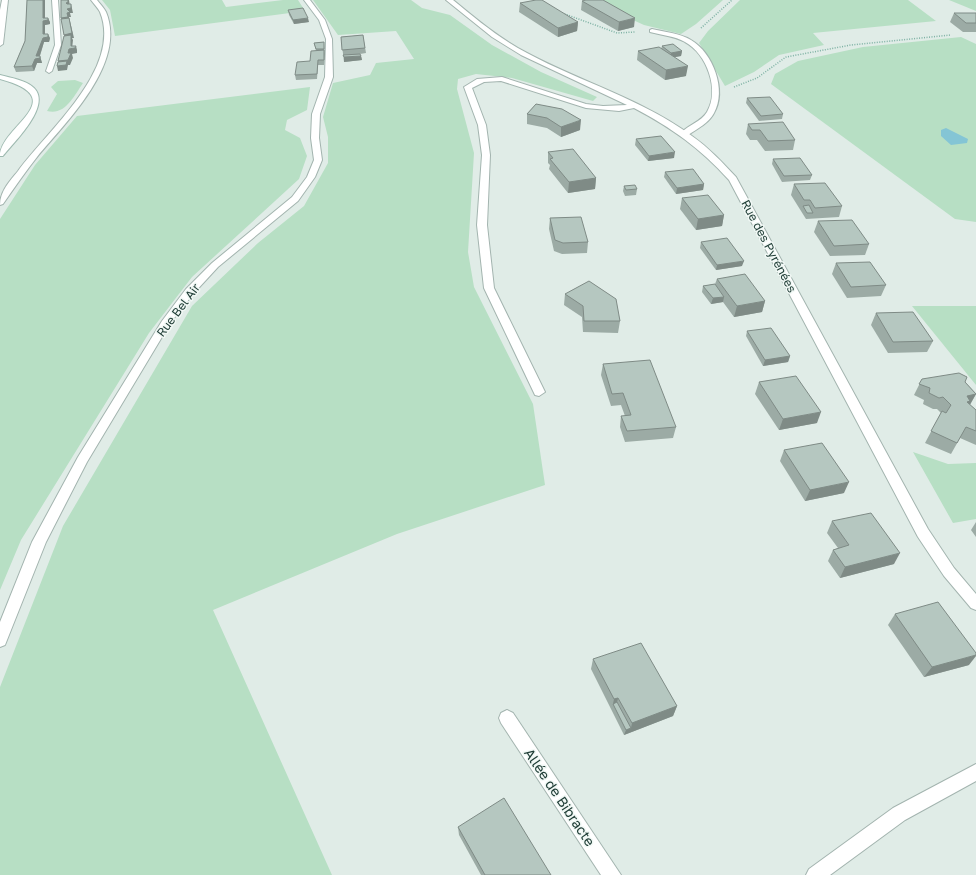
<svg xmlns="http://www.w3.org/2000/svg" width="976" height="875" font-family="'Golos Text',sans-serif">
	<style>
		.green { fill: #b7dfc4 }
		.water { fill: #84c5d5 }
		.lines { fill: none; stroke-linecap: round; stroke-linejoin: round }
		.lane-casing { stroke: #a3b4af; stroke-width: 2 }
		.street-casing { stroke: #a3b4af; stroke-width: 2 }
		.secondary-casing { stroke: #9eb9b0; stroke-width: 2 }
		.path { stroke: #7eb2a4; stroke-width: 1.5; stroke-dasharray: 1 1.5; stroke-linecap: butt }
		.lane { fill: #fff; fill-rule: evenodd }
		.street { fill: #fff; fill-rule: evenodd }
		.secondary { fill: #fff; fill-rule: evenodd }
		.wall { fill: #9caba5 }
		.shaded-wall { fill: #7f8b86 }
		.building { fill: #b5c7c0; stroke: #7f8b86 }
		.labels { text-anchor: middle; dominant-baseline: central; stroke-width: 3; stroke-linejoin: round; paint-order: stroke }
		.street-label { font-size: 12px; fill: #203e37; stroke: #f1f8f5 }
		.near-street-label { font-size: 14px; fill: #203e37; stroke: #f1f8f5 }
	</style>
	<rect width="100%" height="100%" fill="#e0ece7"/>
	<!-- green -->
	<g class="green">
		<polygon points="102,0 222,0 226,7 283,0 298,0 305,11 115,36 110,10"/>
		<polygon points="313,0 411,0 422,8 450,15 492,45 541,72 597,97 593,101 512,78 476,74 458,79 457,89 474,153 468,252 474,287 533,404 545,485 397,534 213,610 332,875 0,875 0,687 63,526 192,306 258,243 304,206 328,163 328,137 323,117 333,83 370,75 376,63 414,59 396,31 338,35"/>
		<polygon points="589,0 723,0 696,24 681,34 644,25"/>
		<polygon points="740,0 908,0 936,21 813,33 824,45 779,55 754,72 725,86 699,43 708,31"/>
		<polygon points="949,0 976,0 976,11"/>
		<polygon points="961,37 976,44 976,222 955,219 771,84 775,74 798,61 863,47"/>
		<path d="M75,80L83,83C74,96 65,116 47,111L57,94L51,87L58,81Z"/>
		<polygon points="310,87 307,110 287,120 285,130 300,138 307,156 299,179 192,277 149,333 21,540 0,590 0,219 35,165 77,116"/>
		<polygon points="912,306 976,306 976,385"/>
		<polygon points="913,452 948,464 976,463 976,519 953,523"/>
	</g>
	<!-- water -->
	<polygon class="water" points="946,128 968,139 967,143 951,145 941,136 941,130"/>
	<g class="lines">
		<!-- lane casing -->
		<g class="lane-casing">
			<path id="lane" d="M652,29C664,32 680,33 691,40C713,53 727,90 714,113C709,123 697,129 688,135L681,133C688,125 701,122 707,112C720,90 707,54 685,42C675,36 661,35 650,32V30Z"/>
		</g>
		<!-- street casing -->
		<g class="street-casing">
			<g id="street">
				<polygon points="2,0 8,0 3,44 0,46 0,10"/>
				<polygon points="52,0 58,0 61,45 52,71 49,73 46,71 55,45"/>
				<path d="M91,0H97C100,4 104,8 106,12C127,63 67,121 37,157C25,172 14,188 3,204L0,205C0,191 10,181 18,171C47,131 123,68 100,12C98,8 94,4 91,0Z"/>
				<polygon points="304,0 310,0 325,20 332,39 333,77 320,114 319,138 322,160 315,177 298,201 218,267 194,293 171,322 87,462 46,542 5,645 0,647 0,622 32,542 78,457 162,321 186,289 212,263 292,197 307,177 314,160 311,138 312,114 325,77 326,39 319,20"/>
				<path d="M446,0H453C476,19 500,39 527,53C581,82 642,99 692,136C709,148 722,162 736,177L928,529L954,568L976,594V610L971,608L944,576L918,537L729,180C700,148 672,128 634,108L619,111L586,108L501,81L484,82L472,88L486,125L490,155L487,225L494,288L545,392L539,396L535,395L484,288L477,225L482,155L478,125L464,87L477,79L502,77L586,104L603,106L627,105L521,55L492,37Z"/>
				<polygon points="507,710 513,713 621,875 601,875 501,723 499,718 501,713"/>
				<polygon points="976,764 976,781 905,820 830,875 806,875 809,869 893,808"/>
			</g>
		</g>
		<!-- secondary casing -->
		<g class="secondary-casing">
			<path id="secondary" d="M0,75C11,78 26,80 34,88C52,106 14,142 3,156H0C0,126 74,99 0,79Z"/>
		</g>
		<!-- path -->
		<g class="path">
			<polyline points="562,13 617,33 635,32"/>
			<polyline points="701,28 732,0"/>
			<polyline points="734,87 757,78 786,57 851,45 951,35"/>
		</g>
		<!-- lane -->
		<use href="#lane" class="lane"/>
		<!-- street -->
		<use href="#street" class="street"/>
		<!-- secondary -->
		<use href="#secondary" class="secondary"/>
	</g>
	<!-- wall -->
	<g class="wall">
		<polygon points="27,0 45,0 45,18 50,22 50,24 45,25 45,34 50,38 49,42 44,42 40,56 42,63 37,63 34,71 16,72 14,67 25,41"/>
		<polygon points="582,1 634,27 618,31 581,10"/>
		<polygon points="520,3 578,22 577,31 558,37 519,12"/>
		<polygon points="288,10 309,22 294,24 289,15"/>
		<polygon points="954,13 976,13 976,32 963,32 950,22"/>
		<polygon points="363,35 366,53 360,54 361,56 362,60 344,62 341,37"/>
		<polygon points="324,42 325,54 324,65 318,65 317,79 296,80 295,75 310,61 316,51 314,43"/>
		<polygon points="662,46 682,51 681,56 674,57 686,76 665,80 637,60 638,51 661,49"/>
		<polygon points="747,98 783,114 782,119 759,121 746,103"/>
		<polygon points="536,104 580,130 561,137 547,128 527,124 527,114"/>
		<polygon points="748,124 795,140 793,150 765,151 757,140 750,140 746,134"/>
		<polygon points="636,139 674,158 648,161 635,145"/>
		<polygon points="548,152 596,178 595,189 568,193 549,169 550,165 548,163"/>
		<polygon points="773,159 812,175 810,180 782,182 772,164"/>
		<polygon points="665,172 704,184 703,190 676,194 664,177"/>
		<polygon points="794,184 842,206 839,217 806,219 791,195"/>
		<polygon points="624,186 637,189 636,195 625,196 623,191"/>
		<polygon points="682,198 724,215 722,226 696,230 680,209"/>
		<polygon points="550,218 588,242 587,253 562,254 554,251 549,229"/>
		<polygon points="818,221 869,244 865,255 830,256 814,232"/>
		<polygon points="701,242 742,266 716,270 700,248"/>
		<polygon points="836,263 886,285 881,296 847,298 832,274"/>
		<polygon points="717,279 765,301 762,312 734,317 723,302 711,304 702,292 703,286 715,284"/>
		<polygon points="565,294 620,321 618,333 583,332 582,317 564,305"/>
		<polygon points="876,313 933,341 927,352 888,353 871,325"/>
		<polygon points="747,331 790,356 788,362 763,366 746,336"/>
		<polygon points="603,364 676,427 673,438 625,442 620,427 621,416 625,416 621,405 611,406 601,375"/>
		<polygon points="922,379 965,382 976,394 970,405 976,410 976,445 960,438 951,454 925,443 941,413 937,409 933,409 923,404 924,400 914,395"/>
		<polygon points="759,382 817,423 779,430 755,394"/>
		<polygon points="784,450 844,493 805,501 780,461"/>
		<polygon points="832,521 894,564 840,578 828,561 833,550 838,548 827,533"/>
		<polygon points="976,522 976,537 971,530"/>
		<polygon points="895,614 969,665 924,677 888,625"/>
		<polygon points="593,659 677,706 673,716 624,735 591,669"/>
		<polygon points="458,827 551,875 481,875 459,835"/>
	</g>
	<!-- shaded-wall -->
	<g class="shaded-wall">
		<polygon points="43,0 45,0 45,20 48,18 50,22 50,24 45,25 45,37 48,34 50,38 49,42 44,42 39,58 40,56 42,63 37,63 34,71 32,66 36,56 43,34"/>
		<polygon points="68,0 69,0 70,7 67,7 66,3"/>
		<polygon points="71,4 73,13 70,13 71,17 69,17 74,38 72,38 73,40 72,49 76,46 77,50 77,53 72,54 73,58 70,65 68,65 67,70 58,71 57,66 60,65 58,61 65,39 64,35 63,23 61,18 67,13 67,9"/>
		<polygon points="308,18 309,22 294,24 293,20"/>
		<polygon points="635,18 634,27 618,31 619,22"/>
		<polygon points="578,22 577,31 558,37 558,28"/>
		<polygon points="682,51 681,56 670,58 671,53"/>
		<polygon points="361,56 362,60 344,62 344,57"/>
		<polygon points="688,66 686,76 665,80 666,70"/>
		<polygon points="581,120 580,130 561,137 561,127"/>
		<polygon points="675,152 674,158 648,161 649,156"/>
		<polygon points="596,178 595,189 568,193 569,182"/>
		<polygon points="704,184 703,190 676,194 677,188"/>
		<polygon points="724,215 722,226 696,230 698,219"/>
		<polygon points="744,261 742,266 716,270 717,265"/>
		<polygon points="724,297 723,302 711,304 713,298"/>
		<polygon points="765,301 762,312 734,317 737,306"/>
		<polygon points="790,356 788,362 763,366 765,360"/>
		<polygon points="976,394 969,406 967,406 967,396"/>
		<polygon points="821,412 817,423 779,430 783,419"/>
		<polygon points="849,482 844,493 805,501 810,490"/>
		<polygon points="900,553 894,564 840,578 845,567"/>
		<polygon points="976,655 976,656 969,665 924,677 932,667"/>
		<polygon points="618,698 616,708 613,704 614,699"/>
		<polygon points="677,706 673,716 624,735 626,730 631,728 632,723"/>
	</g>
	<!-- building -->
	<g class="building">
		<polygon points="27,0 43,0 43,18 48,18 48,20 43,21 43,34 48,34 48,37 43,38 36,56 40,56 40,58 35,59 32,66 14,67 25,41"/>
		<polygon points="61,0 68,0 68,2 66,3 67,4 71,4 71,8 67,9 70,12 67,13 68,17 61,18"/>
		<polygon points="536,0 542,0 578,22 558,28 520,3"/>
		<polygon points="586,0 603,0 635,18 619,22 582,1"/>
		<polygon points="303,8 308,18 293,20 288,10"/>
		<polygon points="954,13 976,13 976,23 966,23"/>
		<polygon points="69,18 72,33 64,35 61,19"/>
		<polygon points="71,35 71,46 76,46 75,48 69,49 68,53 71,53 68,60 58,61 64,36"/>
		<polygon points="363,35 365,48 342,50 341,37"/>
		<polygon points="324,42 324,49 316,49 314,43"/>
		<polygon points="673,44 682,51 671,53 662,46"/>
		<polygon points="659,47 688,66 666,70 638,51"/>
		<polygon points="324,50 324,60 318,60 317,74 295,75 297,62 310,61 311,51"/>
		<polygon points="360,54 361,56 344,57 343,55"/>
		<polygon points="67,61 66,65 57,66 58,62"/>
		<polygon points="770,97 783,114 761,116 747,98"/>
		<polygon points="536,104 562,109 581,120 561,127 547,118 527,114"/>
		<polygon points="783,122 795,140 768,141 760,130 752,130 748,124"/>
		<polygon points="661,136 675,152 649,156 636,139"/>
		<polygon points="573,149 596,178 569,182 550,159 553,158 548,152"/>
		<polygon points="800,158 812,175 784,176 773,159"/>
		<polygon points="693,169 704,184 677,188 665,172"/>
		<polygon points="825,183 842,206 815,208 810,200 804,200 794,184"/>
		<polygon points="635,185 637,189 626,190 624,186"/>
		<polygon points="708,195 724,215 698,219 682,198"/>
		<polygon points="809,205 813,213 807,213 803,206"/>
		<polygon points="581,217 588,242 563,243 555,240 550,218"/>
		<polygon points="852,220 869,244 834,246 818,221"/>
		<polygon points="727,238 744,261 717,265 701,242"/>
		<polygon points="870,262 886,285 851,287 836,263"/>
		<polygon points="745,274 765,301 737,306 717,279"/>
		<polygon points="589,281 616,299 620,321 584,321 583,306 565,294"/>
		<polygon points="715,284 724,297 713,298 703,286"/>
		<polygon points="913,312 933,341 893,342 876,313"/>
		<polygon points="771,328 790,356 765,360 747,331"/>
		<polygon points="650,360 676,427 627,431 621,416 631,415 623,393 612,394 603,364"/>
		<polygon points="959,373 967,377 965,382 976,394 967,396 970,401 967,402 976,410 976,431 966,427 957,443 931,431 942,411 946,413 951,405 943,397 939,398 929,393 930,388 919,384 922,379"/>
		<polygon points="796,376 821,412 783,419 759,382"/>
		<polygon points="822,443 849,482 810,490 784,450"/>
		<polygon points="871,513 900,553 845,567 833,550 849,545 832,521"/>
		<polygon points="938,602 976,653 976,655 932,667 895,614"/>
		<polygon points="641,643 677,706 632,723 618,698 614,699 593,659"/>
		<polygon points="617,702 631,728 626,730 613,704"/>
		<polygon points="504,798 551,875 485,875 458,827"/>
	</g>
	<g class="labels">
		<!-- street labels -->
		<g class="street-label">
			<text transform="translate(769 246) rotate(62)">Rue des Pyrénées</text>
			<text transform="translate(178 310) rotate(-53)">Rue Bel Air</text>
		</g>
		<!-- near-street labels -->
		<g class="near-street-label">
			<text transform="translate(560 797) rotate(56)">Allée de Bibracte</text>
		</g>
	</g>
</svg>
